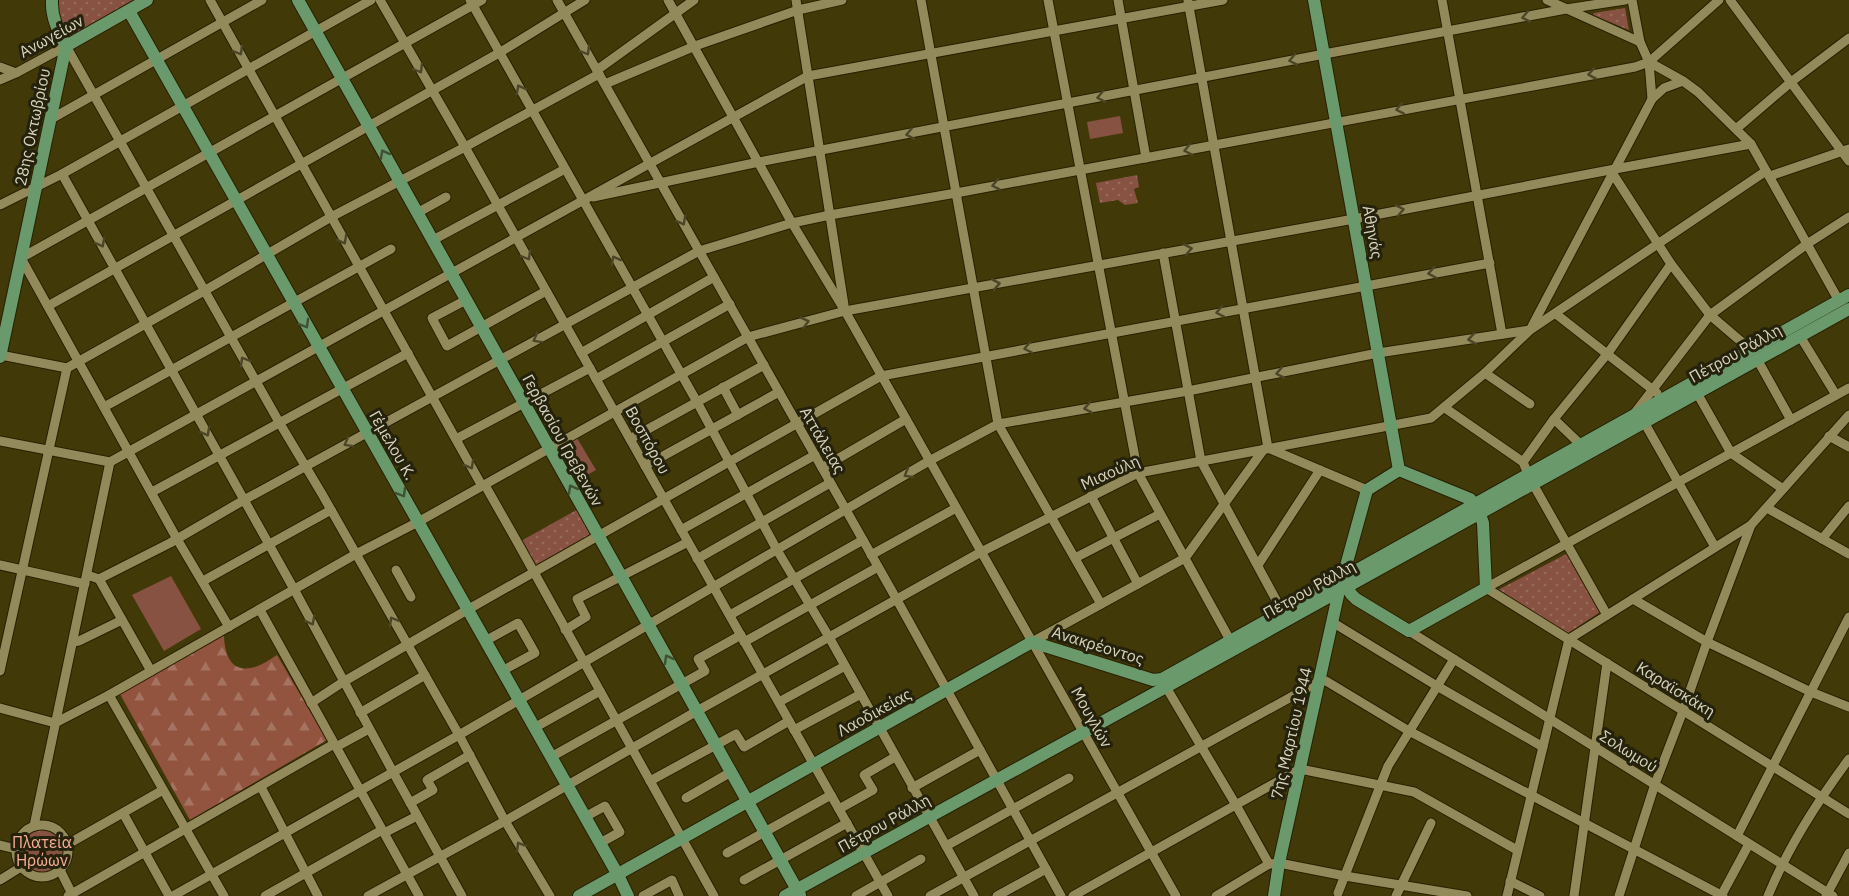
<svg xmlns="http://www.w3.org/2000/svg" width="1849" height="896" font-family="'IBM Plex Sans',sans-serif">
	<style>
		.forest { fill: url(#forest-firs) }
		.park { fill: url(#park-dots) }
		.pitch { fill: #875241 }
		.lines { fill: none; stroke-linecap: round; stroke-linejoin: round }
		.minor-casing { stroke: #272000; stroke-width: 11 }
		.major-casing { stroke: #272000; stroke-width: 14 }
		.minor { stroke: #938a5b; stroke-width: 9 }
		.major { stroke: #6a996c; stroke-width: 12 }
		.oneway { stroke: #4b4628 }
		.oneway2 { stroke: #405133 }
		.labels { text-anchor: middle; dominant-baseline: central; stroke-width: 6; stroke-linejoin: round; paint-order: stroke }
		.street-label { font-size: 16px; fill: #d8d4bc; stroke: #24210d }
		.park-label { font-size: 16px; fill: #f9ad94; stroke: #24210d }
	</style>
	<defs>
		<pattern id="forest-firs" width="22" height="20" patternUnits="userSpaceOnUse" patternTransform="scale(1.5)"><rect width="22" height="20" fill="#92533f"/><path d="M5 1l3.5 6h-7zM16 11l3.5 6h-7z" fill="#a57361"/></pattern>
		<pattern id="park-dots" width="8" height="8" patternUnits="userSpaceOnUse" patternTransform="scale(1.5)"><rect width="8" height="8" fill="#875241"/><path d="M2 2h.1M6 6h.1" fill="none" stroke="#976a5a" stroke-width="1.8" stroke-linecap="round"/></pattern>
	</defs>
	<rect width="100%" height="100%" fill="#423908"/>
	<!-- forest -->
	<path class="forest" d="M224,634C224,650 229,672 250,668C260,667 269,660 277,655L327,740L190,820L120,694Z"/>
	<!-- park -->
	<g class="park">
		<polygon points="58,0 133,0 68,37 58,17"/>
		<polygon points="1625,8 1629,30 1593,15 1594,13"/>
		<polygon points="1137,175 1139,187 1134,189 1138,203 1125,205 1118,200 1100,203 1096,183"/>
		<polygon points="580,508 595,536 536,568 521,541"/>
		<polygon points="1568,553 1600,612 1567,634 1498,590"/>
		<circle cx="42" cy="851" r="23"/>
	</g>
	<!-- pitch -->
	<g class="pitch">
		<polygon points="1120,116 1123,133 1090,139 1087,122"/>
		<polygon points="577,438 596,470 578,480 559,448"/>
		<polygon points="171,576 201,629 164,651 132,595"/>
	</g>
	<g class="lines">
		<!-- minor casing -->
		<g class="minor-casing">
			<g id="minor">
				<polyline points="210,0 482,486 486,487 515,538 714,896"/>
				<polyline points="380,0 465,147 888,896"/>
				<polyline points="470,0 697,402 777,550 829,637 974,896"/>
				<polyline points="557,0 897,600 1061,896"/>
				<polyline points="668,0 792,223 845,311 1176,896"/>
				<polyline points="796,0 844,305"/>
				<polyline points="921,0 998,424 1101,604"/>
				<polyline points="1048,0 1138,473 1230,640"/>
				<polyline points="1118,0 1146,158"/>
				<polyline points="1442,0 1502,334"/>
				<polyline points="1547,0 1640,42"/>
				<polyline points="1632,0 1640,42 1649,62 1652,99"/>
				<polyline points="1730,0 1849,161"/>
				<polyline points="1188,1 1268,448 1367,490"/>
				<polyline points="1649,62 1683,81 1698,92 1751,144 1839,301"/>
				<polyline points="0,67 16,73"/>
				<polyline points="597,70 694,0"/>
				<polyline points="0,80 16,73 66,46 279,422 322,494 459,735 505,821 550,896"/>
				<polyline points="605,84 695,46 798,10 842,0"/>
				<polyline points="51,119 262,0"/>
				<polyline points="1736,129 1791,82 1849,38"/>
				<polyline points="62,174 295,591 393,772 462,896"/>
				<polyline points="1613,174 1671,264 1710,315 1751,350"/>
				<polyline points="1770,176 1849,149"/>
				<polyline points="593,197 759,162 1335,52 1566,9 1625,0"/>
				<polyline points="0,205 62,174 371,0"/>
				<polyline points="417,213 446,197"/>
				<polyline points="433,240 565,169"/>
				<polyline points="1163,253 1201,461 1282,611"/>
				<polyline points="466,300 432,318 447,346 546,291"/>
				<polyline points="48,306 499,53 585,0"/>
				<polyline points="1556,314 1657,393"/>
				<polyline points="1800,336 1836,395"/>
				<polyline points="581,353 714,277"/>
				<polyline points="0,355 67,368 204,291 331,217 465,147 599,74"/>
				<polyline points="1757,359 1791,420"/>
				<polyline points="1485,373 1530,404"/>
				<polyline points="596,379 730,304"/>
				<polyline points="723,387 738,415"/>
				<polyline points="1849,388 1486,588 1849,814"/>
				<polyline points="1697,393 1731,453 1783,489"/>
				<polyline points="104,407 391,249"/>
				<polyline points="1445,408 1523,462 1528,474"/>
				<polyline points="1634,414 1710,315 1807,244 1849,217"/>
				<polyline points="1554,419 1581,445"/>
				<polyline points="1644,422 1715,547"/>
				<polyline points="1829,436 1849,447"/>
				<polyline points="456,439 590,368"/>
				<polyline points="630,439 764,365"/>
				<polyline points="0,441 110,462 808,76 1223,0"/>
				<polyline points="1523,462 1554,419 1608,353 1671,264"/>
				<polyline points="645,466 779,392"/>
				<polyline points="822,468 906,419"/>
				<polyline points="1533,484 1607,615"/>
				<polyline points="152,492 408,353"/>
				<polyline points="1091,496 1138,584"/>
				<polyline points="1767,508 1849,554"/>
				<polyline points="681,530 815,455"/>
				<polyline points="1822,539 1849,506"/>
				<polyline points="871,555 956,508"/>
				<polyline points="1075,558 1160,514"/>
				<polyline points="697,559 830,483"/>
				<polyline points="0,565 85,584"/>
				<polyline points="1258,565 1320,470"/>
				<polyline points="396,570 411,597"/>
				<polyline points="87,575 99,579 170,543 244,500 699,251 792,223 830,215 956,193 1635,67 1649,62 1719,0"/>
				<polyline points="99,579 151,671"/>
				<polyline points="203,581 331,510"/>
				<polyline points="1633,599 1707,642 1811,692 1849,707"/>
				<polyline points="260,610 419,896"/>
				<polyline points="730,615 863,540"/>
				<polyline points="1332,622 1437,686 1543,747"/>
				<polyline points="229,627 177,539 21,258 482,0"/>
				<polyline points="565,630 586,617 577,599 688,542"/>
				<polyline points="1409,631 1833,896"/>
				<polyline points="485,641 518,623 535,653 502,671"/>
				<polyline points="73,642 79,641 122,620"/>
				<polyline points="744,642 878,567"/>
				<polyline points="1032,642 1185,558 1264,449"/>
				<polyline points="0,671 67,368"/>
				<polyline points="1166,687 1236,805 1269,864"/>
				<polyline points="109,695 224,896"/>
				<polyline points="779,702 845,666"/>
				<polyline points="311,703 343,682 467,610 881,376 1490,263"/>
				<polyline points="0,708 55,723 109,695 356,554 418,522 748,337 845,311 1354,219 1615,169 1751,144"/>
				<polyline points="360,713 425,675"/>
				<polyline points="534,728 600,691"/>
				<polyline points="794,730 861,694"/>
				<polyline points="336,747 369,729"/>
				<polyline points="551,757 705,671 698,659 741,635"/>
				<polyline points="650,781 736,734 744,747 789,721"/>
				<polyline points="261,787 318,896"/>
				<polyline points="912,788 980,750"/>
				<polyline points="686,798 731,772"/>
				<polyline points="410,803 433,790 427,780 470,755"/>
				<polyline points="839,809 873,790 864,775 895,757"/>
				<polyline points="123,813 169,896"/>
				<polyline points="585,817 605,806 620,832 600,843"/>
				<circle cx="42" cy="851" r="26"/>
				<polyline points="34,826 110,462"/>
				<polyline points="384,833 417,816"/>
				<polyline points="1737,836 1849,617"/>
				<polyline points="68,844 163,790"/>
				<polyline points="0,845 16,849"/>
				<polyline points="946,846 1069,778"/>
				<polyline points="727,853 831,795"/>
				<polyline points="60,870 73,896"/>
				<polyline points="0,880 21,867"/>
				<polyline points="744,880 847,823"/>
				<polyline points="1510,881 1540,896"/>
				<polyline points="1338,893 1388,766 1454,659"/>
				<polyline points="68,896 334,744"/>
				<polyline points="173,896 459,735 929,461 998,424 1188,391 1378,353 1530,330 1652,99 1664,88 1683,81"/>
				<polyline points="265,896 382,830"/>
				<polyline points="368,896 505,821 697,711 981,552 1138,473 1431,418 1485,373 1530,330 1766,171"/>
				<polyline points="643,896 672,880 679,896"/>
				<polyline points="856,896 921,859"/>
				<polyline points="930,896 1320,681 1326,681 1409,731 1723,896"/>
				<polyline points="997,896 1046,869"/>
				<polyline points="1073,896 1300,769 1414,792 1517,850"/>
				<polyline points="1216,896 1269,864 1279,863 1345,876 1467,896"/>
				<polyline points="1396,896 1431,823"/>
				<polyline points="1507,896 1569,639 1751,525 1849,415"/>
				<polyline points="1574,896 1607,663"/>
				<polyline points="1619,896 1655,784 1683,711 1707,642 1751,525"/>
				<polyline points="1721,896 1749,844"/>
				<path d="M1768,896C1788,847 1817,802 1849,759"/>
				<polyline points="1826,896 1849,853"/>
			</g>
		</g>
		<!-- major casing -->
		<g class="major-casing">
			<g id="major">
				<path d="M52,0C51,17 58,31 66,46"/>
				<polyline points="298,0 800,895"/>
				<polyline points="1314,0 1399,470"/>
				<polyline points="129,11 618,875 628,896"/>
				<polyline points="66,46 147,0"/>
				<polyline points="0,357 66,46"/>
				<path d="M1345,582L1351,594L1356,599L1409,631L1486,588L1483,523C1480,513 1477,506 1470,499L1399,470"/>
				<polyline points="579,896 1032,642 1153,680 1162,679 1849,295"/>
				<polyline points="785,896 1166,687 1849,309"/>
				<polyline points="1274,896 1279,863 1339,591 1367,490 1399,470"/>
			</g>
		</g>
		<!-- minor -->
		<use href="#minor" class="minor"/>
		<!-- major -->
		<use href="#major" class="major"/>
	</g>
	<!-- one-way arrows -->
	<defs><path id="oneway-chevron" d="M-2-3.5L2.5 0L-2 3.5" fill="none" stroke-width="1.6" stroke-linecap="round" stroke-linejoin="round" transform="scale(1.5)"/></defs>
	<g class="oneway">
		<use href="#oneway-chevron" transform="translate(1526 17) rotate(169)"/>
		<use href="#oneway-chevron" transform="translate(239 51) rotate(60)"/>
		<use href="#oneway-chevron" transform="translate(586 51) rotate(60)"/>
		<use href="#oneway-chevron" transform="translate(1293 60) rotate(169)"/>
		<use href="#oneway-chevron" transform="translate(419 69) rotate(60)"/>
		<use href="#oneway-chevron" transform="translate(1592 74) rotate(170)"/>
		<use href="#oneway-chevron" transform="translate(520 89) rotate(-119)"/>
		<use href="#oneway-chevron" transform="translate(1101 97) rotate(169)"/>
		<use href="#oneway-chevron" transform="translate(1400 109) rotate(169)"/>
		<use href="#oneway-chevron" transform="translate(910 134) rotate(169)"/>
		<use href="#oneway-chevron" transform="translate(1188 150) rotate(169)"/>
		<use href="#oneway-chevron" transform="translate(996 185) rotate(169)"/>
		<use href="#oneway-chevron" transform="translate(1400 210) rotate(-11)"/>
		<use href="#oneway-chevron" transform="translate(682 221) rotate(61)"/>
		<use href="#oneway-chevron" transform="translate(343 240) rotate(61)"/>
		<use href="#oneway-chevron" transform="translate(101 243) rotate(61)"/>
		<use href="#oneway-chevron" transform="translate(1188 249) rotate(-10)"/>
		<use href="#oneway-chevron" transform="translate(527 256) rotate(60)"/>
		<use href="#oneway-chevron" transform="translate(615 260) rotate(-119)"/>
		<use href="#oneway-chevron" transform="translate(1432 273) rotate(170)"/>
		<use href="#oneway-chevron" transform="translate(996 284) rotate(-10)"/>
		<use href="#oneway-chevron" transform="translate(1220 312) rotate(169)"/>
		<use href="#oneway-chevron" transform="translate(805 322) rotate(-15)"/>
		<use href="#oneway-chevron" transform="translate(537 339) rotate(151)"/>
		<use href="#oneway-chevron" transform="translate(1472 339) rotate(171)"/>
		<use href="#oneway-chevron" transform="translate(1028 348) rotate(169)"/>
		<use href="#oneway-chevron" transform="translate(244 361) rotate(-120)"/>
		<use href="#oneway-chevron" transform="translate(1280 373) rotate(169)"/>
		<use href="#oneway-chevron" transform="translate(1088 408) rotate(170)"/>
		<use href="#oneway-chevron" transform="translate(206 432) rotate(61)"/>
		<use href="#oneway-chevron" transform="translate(348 443) rotate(151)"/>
		<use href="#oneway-chevron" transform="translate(470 465) rotate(61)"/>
		<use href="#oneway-chevron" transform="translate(908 474) rotate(149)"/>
		<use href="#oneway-chevron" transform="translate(311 621) rotate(62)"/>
		<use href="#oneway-chevron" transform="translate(393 621) rotate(-120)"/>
		<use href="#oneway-chevron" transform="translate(520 846) rotate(-121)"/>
	</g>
	<g class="oneway2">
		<use href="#oneway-chevron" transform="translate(384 154) rotate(-119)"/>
		<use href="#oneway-chevron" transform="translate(305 324) rotate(60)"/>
		<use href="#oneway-chevron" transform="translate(572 489) rotate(-119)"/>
		<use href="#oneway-chevron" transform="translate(402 493) rotate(60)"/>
		<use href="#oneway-chevron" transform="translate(668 659) rotate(-119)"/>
	</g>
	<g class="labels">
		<!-- street labels -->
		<g class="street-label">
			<text transform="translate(51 36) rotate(-29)">Ανωγείων</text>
			<text transform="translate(32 127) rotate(-78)">28ης Οκτωβρίου</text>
			<text transform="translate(1373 232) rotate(80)">Αθηνάς</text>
			<text transform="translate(1735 353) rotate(-29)">Πέτρου Ράλλη</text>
			<text transform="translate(563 440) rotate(61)">Γερβασίου Γρεβενών</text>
			<text transform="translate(648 440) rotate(61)">Βοσπόρου</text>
			<text transform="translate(823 440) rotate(60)">Αττάλειας</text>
			<text transform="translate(393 445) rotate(60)">Γέμελου Κ.</text>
			<text transform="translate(1110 472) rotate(-24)">Μιαούλη</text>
			<text transform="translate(1309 589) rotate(-29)">Πέτρου Ράλλη</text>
			<text transform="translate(1098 645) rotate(17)">Ανακρέοντος</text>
			<text transform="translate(1676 689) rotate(32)">Καραϊσκάκη</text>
			<text transform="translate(874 712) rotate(-29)">Λαοδικείας</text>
			<text transform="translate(1092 717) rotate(61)">Μουγλών</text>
			<text transform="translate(1291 733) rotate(-77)">7ης Μαρτίου 1944</text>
			<text transform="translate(1629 751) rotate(32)">Σολωμού</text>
			<text transform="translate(884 823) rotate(-29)">Πέτρου Ράλλη</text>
		</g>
		<!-- park labels -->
		<g class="park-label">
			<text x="42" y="842">Πλατεία<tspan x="42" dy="18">Ηρώων</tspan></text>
		</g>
	</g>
</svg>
